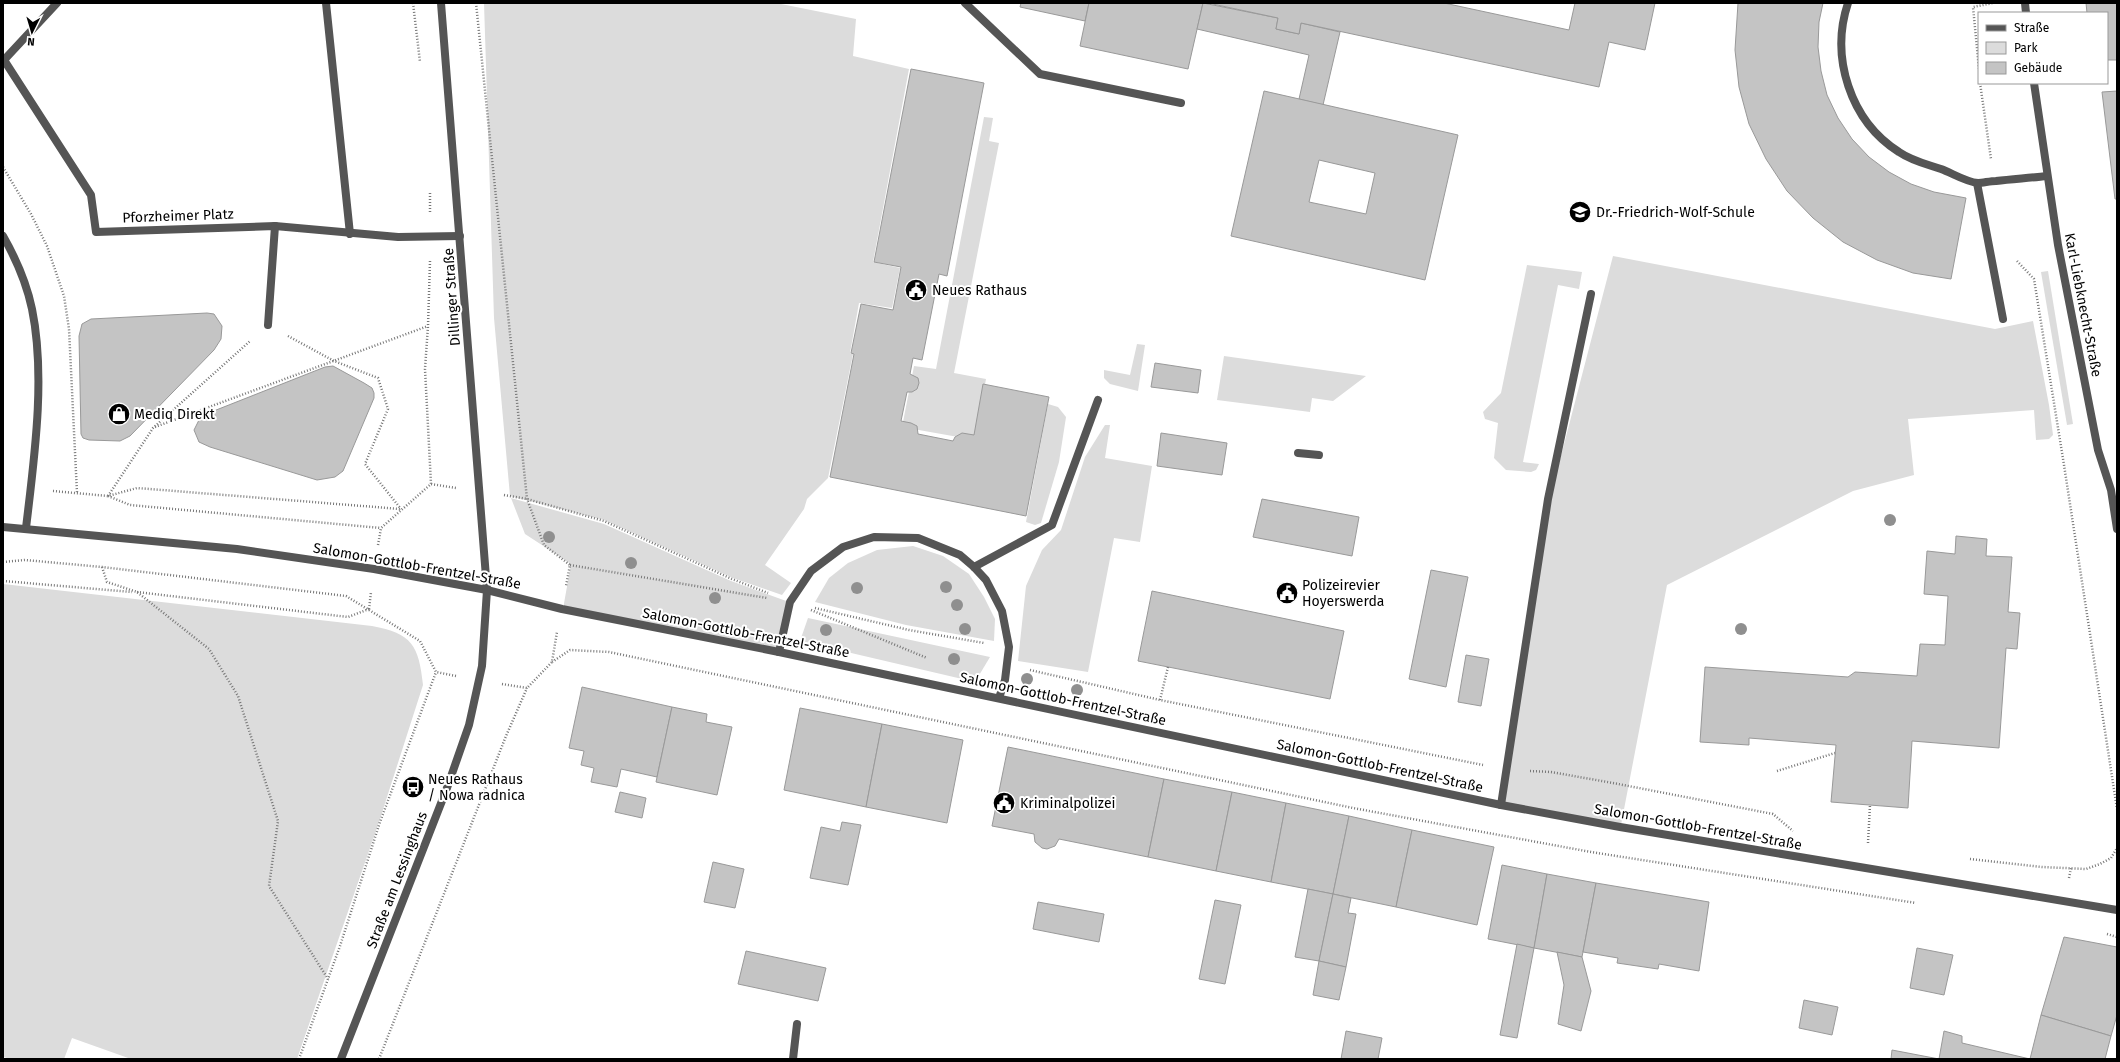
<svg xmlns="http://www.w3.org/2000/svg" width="2120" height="1062" font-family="'Fira Sans',sans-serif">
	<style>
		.green { fill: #dcdcdc }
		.building { fill: #c4c4c4; stroke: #999; fill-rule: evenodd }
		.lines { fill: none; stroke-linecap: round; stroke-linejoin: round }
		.path { stroke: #777; stroke-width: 2.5; stroke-dasharray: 1 2; stroke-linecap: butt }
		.lane { stroke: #555; stroke-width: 8 }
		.street { stroke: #555; stroke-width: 8 }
		.tree { fill: #8f8f8f }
		.labels { text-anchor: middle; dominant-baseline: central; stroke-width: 4; stroke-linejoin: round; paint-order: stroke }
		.poi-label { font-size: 14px; fill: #000; stroke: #fff; text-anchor: start }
		.street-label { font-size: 14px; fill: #000; stroke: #fff }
	</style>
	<rect width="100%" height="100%" fill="#fff"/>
	<!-- green -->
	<g class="green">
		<polygon points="484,3 776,3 856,19 853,56 909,69 873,262 900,268 892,308 859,303 850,353 853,354 828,478 807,499 804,509 765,565 791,583 782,595 733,578 604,520 510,496 494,318"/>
		<polygon points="984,117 993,118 989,141 999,143 954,373 986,379 975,440 902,427 914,366 936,369"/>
		<polygon points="1613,256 1995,329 2033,321 2049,405 2053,435 2049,439 2036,440 2034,410 1908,419 1914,475 1853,491 1667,585 1621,825 1504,803 1550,498"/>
		<polygon points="1527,265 1582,272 1579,289 1558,285 1523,462 1539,464 1536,470 1531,472 1506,470 1494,458 1498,423 1485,419 1483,412 1501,393"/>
		<polygon points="2048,271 2073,424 2067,425 2041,272"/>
		<polygon points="1137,344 1145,345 1138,391 1110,384 1104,378 1104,370 1130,375"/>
		<polygon points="1224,356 1366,376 1333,401 1312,398 1310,412 1217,400"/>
		<polygon points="1048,404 1058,407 1066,417 1059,462 1041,523 1035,525 1026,522"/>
		<polygon points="1105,425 1110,425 1105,458 1152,466 1140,542 1114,538 1088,672 1018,661 1026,586 1042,550 1061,530 1085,457"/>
		<polygon points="511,498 604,524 731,581 789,602 779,651 563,609 571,564 525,534"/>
		<polygon points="913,546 943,556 969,574 984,597 995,619 994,641 906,625 815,602 829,578 848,563 877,550"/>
		<path d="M3,584L372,626C412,633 419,646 423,685L379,822L297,1059H131L72,1038L64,1059H11L3,1057Z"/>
		<polygon points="808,618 990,657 975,682 800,641"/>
	</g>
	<!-- building -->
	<g class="building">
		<polygon points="1021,3 1089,3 1085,21 1020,7"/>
		<polygon points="1089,3 1203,3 1188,69 1080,46"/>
		<polygon points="1203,3 1278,18 1276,29 1299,34 1301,23 1340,32 1323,105 1299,99 1309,55 1197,29"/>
		<polygon points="1208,3 1444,3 1569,30 1575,3 1655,3 1645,50 1609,42 1599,87 1301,23 1299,34 1276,29 1278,18"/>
		<polygon points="1738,3 1823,3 1819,22 1818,47 1821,71 1827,95 1838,118 1852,139 1869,157 1889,172 1911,184 1934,192 1966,198 1951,279 1913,273 1877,260 1843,242 1813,218 1787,191 1766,159 1749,124 1739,87 1735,50"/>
		<polygon points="2086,3 2117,3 2117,60 2107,60 2107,13 2087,13"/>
		<polygon points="911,69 984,83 947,276 939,274 922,360 913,358 910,374 918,378 919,383 917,389 912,392 907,392 901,421 911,423 917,426 918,434 953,441 955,437 962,433 974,435 983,384 1049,397 1026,516 830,477 854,354 851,353 861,304 893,310 901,267 874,262"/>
		<path d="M1264,91L1458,135L1425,280L1231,236ZM1319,160L1375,173L1366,214L1309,202Z"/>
		<polygon points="2117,91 2117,199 2115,199 2102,92"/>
		<polygon points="207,313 214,314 222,326 221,339 214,350 130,436 120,441 89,440 83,438 81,434 79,336 82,324 91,319"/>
		<polygon points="1155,363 1201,370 1198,393 1151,387"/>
		<polygon points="333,366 364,383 372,388 374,393 374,398 343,471 335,477 317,480 210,447 199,442 194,430 201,416 325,367"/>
		<polygon points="1161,433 1227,443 1222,475 1157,466"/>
		<polygon points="1262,499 1359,517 1352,556 1253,537"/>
		<polygon points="1956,536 1987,539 1986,556 2012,557 2008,612 2020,613 2017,649 2006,648 1999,748 1912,741 1908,808 1831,802 1836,745 1749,738 1749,745 1700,742 1705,667 1848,677 1855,672 1917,676 1920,644 1945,645 1948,596 1924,594 1927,551 1955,554"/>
		<polygon points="1431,570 1468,577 1446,687 1409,679"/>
		<polygon points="1152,591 1344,631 1330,699 1138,661"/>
		<polygon points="1466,655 1489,659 1481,706 1458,702"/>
		<polygon points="582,687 672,707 657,777 621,769 617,787 591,782 594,768 581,765 584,751 569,748"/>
		<polygon points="672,707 707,714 706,722 732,727 717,795 656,782"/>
		<polygon points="800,708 882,724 866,807 784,790"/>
		<polygon points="882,724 963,740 947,823 866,807"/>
		<polygon points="1008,747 1164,779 1148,857 1059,839 1055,846 1047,849 1042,848 1035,842 1034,834 992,826"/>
		<polygon points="1164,779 1232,792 1216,871 1148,857"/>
		<polygon points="620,792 646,798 642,818 615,812"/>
		<polygon points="1232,792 1286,803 1271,882 1216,871"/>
		<polygon points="1286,803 1349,816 1333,894 1271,882"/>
		<polygon points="1349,816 1412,830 1396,907 1333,894"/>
		<polygon points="842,822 861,825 848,885 810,878 821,827 840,831"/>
		<polygon points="1412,830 1494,847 1477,925 1396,907"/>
		<polygon points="713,862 744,869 735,908 704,902"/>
		<polygon points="1502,865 1547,874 1534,948 1488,939"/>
		<polygon points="1547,874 1596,883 1582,957 1534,948"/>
		<polygon points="1596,883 1709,902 1699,971 1659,964 1658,969 1617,963 1618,958 1583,952"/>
		<polygon points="1308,889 1333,894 1319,961 1295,957"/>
		<polygon points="1333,894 1351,898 1348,913 1356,914 1346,967 1319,961"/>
		<polygon points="1215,900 1241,905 1225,984 1199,979"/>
		<polygon points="1038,902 1104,914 1099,942 1033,929"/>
		<polygon points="2064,937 2117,947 2117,1015 2111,1036 2041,1015"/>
		<polygon points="1517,944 1534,948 1517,1038 1500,1035"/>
		<polygon points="1917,948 1953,955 1944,995 1910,988"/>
		<polygon points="746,951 826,968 818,1001 738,984"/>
		<polygon points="1557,952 1582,957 1591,991 1581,1031 1558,1024 1564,985"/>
		<polygon points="1319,961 1346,967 1339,1000 1313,995"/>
		<polygon points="1804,1000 1838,1007 1832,1035 1799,1028"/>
		<polygon points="2041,1015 2111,1036 2105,1059 2030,1059"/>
		<polygon points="1346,1031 1382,1038 1378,1059 1341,1059"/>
		<polygon points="1944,1031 1962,1036 1962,1043 2030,1059 1939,1059"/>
		<polygon points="1892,1050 1939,1059 1891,1059"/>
	</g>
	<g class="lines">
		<!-- path -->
		<g class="path">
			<polyline points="413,3 420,62"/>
			<polyline points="476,3 527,499 544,545 570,565 566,586"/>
			<polyline points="1979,69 1973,7 1993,3"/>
			<polyline points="1980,83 1991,159"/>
			<polyline points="3,167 31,214 47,246 64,296 69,329 77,493"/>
			<polyline points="430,193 430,214"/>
			<polyline points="430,261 428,326 425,369 431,484"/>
			<polyline points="2017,261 2034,279 2064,465 2117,809"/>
			<polyline points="288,336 334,361 378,378 388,409 365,464 401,509"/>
			<polyline points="155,427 428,326"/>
			<polyline points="53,491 108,496 137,488 400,509"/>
			<polyline points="504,495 527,499 604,521 732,579 768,593"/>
			<polyline points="108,496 153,428 250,341"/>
			<polyline points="108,496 130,505 381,528"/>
			<polyline points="378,545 381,528 431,484 456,488"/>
			<polyline points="3,562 25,560 102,567 346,596 420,641 436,672 456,676"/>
			<polyline points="570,565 767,598"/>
			<polyline points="102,567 107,582 137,592 209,649 238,696 278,821 269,886 328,979"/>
			<polyline points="3,581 132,592"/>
			<polyline points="137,592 348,617 369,609"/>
			<polyline points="815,608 909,630 984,643"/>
			<polyline points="369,609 371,592"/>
			<polyline points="811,610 927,658"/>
			<polyline points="552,662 570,650 609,652 1353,808 1591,852 1916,903"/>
			<polyline points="1030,670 1160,700 1483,765"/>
			<polyline points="502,684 527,688 552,662 557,632"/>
			<polyline points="1160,700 1168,667"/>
			<polyline points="1530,771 1551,772 1613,783 1773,814 1793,831"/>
			<polyline points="1777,771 1835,753"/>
			<polyline points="1868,843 1870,805"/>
			<polyline points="1970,859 2042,867 2086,869 2100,864 2111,858 2117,848"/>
			<polyline points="2069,878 2071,868"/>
			<polyline points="2107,934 2117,937"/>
			<polyline points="299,1059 340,946 380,822 436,672"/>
			<polyline points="379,1059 506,736 527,688"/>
		</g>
		<!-- lane -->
		<g class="lane">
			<polyline points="326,3 350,234"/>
			<polyline points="965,3 1040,74 1181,103"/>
			<path d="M1848,3C1830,57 1850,121 1899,152C1912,161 1926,164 1941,169C1952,173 1966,182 1978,183C1983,183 1990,181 1996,181C2013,179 2030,178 2047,176"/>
			<polyline points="4,60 57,3"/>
			<polyline points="3,61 4,60 91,195 96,232 275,226 398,237 460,236"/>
			<polyline points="1977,183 2003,319"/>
			<path d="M3,236C15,257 27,285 32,309C46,377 34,460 26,528"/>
			<polyline points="268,325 275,226"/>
			<polyline points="1298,453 1319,455"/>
			<polyline points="974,567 1052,525 1098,400"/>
			<polyline points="779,652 790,602 811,571 843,547 874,537 918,538 960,555 974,567 986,580 1002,611 1009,647 1005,680 999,698"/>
			<polyline points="1501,805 1548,499 1591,294"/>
			<polyline points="793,1059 797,1024"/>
		</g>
		<!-- street -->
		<g class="street">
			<polyline points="2025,3 2026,13"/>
			<polyline points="2034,83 2058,245 2098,450 2111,490 2117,529"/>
			<polyline points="3,527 237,549 374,569 487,590 562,609 779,652 1501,805 1620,827 2117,910"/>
			<polyline points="341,1059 447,788 469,725 482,666 487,590 441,3"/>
		</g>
	</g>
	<!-- trees -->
	<g class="tree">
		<circle cx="1890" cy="520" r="6"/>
		<circle cx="549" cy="537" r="6"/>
		<circle cx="631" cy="563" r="6"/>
		<circle cx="946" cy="587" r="6"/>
		<circle cx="857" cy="588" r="6"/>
		<circle cx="715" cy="598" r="6"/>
		<circle cx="957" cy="605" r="6"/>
		<circle cx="965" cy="629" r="6"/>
		<circle cx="1741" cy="629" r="6"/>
		<circle cx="826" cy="630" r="6"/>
		<circle cx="954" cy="659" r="6"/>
		<circle cx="1027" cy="679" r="6"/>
		<circle cx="1077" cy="690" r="6"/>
	</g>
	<!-- icons -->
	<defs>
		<g id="school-disc" transform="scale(1.15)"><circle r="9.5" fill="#000" stroke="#fff"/><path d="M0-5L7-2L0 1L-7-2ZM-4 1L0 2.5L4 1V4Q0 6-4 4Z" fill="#fff"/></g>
		<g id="civic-disc" transform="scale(1.15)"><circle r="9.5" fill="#000" stroke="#fff"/><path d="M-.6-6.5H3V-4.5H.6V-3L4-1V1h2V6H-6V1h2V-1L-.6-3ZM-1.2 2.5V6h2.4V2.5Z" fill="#fff"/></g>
		<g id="shop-disc" transform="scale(1.15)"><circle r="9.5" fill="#000" stroke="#fff"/><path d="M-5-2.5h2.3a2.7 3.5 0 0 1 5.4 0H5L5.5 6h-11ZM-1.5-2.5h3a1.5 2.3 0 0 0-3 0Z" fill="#fff"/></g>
		<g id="bus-disc" transform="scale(1.15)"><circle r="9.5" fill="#000" stroke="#fff"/><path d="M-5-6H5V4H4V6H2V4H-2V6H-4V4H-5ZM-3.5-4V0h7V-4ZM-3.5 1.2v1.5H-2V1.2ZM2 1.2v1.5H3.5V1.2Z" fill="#fff"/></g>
	</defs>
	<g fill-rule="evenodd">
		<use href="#school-disc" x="1580" y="212"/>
		<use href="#civic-disc" x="916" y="290"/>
		<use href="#shop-disc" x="119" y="414"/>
		<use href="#civic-disc" x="1287" y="593"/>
		<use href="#bus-disc" x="413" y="787"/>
		<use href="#civic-disc" x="1004" y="803"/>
	</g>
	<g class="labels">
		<!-- poi labels -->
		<g class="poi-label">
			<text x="1596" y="212">Dr.-Friedrich-Wolf-Schule</text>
			<text x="932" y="290">Neues Rathaus</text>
			<text x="134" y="414">Mediq Direkt</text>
			<text x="1302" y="585">Polizeirevier<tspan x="1302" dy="16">Hoyerswerda</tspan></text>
			<text x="428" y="779">Neues Rathaus<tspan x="428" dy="16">/ Nowa radnica</tspan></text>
			<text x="1020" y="803">Kriminalpolizei</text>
		</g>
		<!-- street labels -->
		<g class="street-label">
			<text transform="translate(178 216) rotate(-2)">Pforzheimer Platz</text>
			<text transform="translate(452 297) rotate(-94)">Dillinger Straße</text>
			<text transform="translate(2083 305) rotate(79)">Karl-Liebknecht-Straße</text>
			<text transform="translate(417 566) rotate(10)">Salomon-Gottlob-Frentzel-Straße</text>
			<text transform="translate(746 633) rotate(11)">Salomon-Gottlob-Frentzel-Straße</text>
			<text transform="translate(1063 699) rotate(12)">Salomon-Gottlob-Frentzel-Straße</text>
			<text transform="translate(1380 766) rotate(12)">Salomon-Gottlob-Frentzel-Straße</text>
			<text transform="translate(1698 827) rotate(10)">Salomon-Gottlob-Frentzel-Straße</text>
			<text transform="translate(397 880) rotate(-69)">Straße am Lessinghaus</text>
		</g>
	</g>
	<!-- border -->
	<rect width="2120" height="1062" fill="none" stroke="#000000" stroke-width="8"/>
	<!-- legend -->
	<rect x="1978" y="12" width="130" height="72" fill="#ffffff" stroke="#999999"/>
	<rect x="1986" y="25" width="20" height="6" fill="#555555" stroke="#999999"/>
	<text x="2014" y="32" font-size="12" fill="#000000">Straße</text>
	<rect x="1986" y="42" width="20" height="12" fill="#dcdcdc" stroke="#999999"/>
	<text x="2014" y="52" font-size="12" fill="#000000">Park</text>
	<rect x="1986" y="62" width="20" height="12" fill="#c4c4c4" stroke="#999999"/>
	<text x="2014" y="72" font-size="12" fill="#000000">Gebäude</text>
	<!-- north arrow -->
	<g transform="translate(32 32) rotate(185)" stroke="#ffffff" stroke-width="3" paint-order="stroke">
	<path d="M0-3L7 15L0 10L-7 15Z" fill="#000000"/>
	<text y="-6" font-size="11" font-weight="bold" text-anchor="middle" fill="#000000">N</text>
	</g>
</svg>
